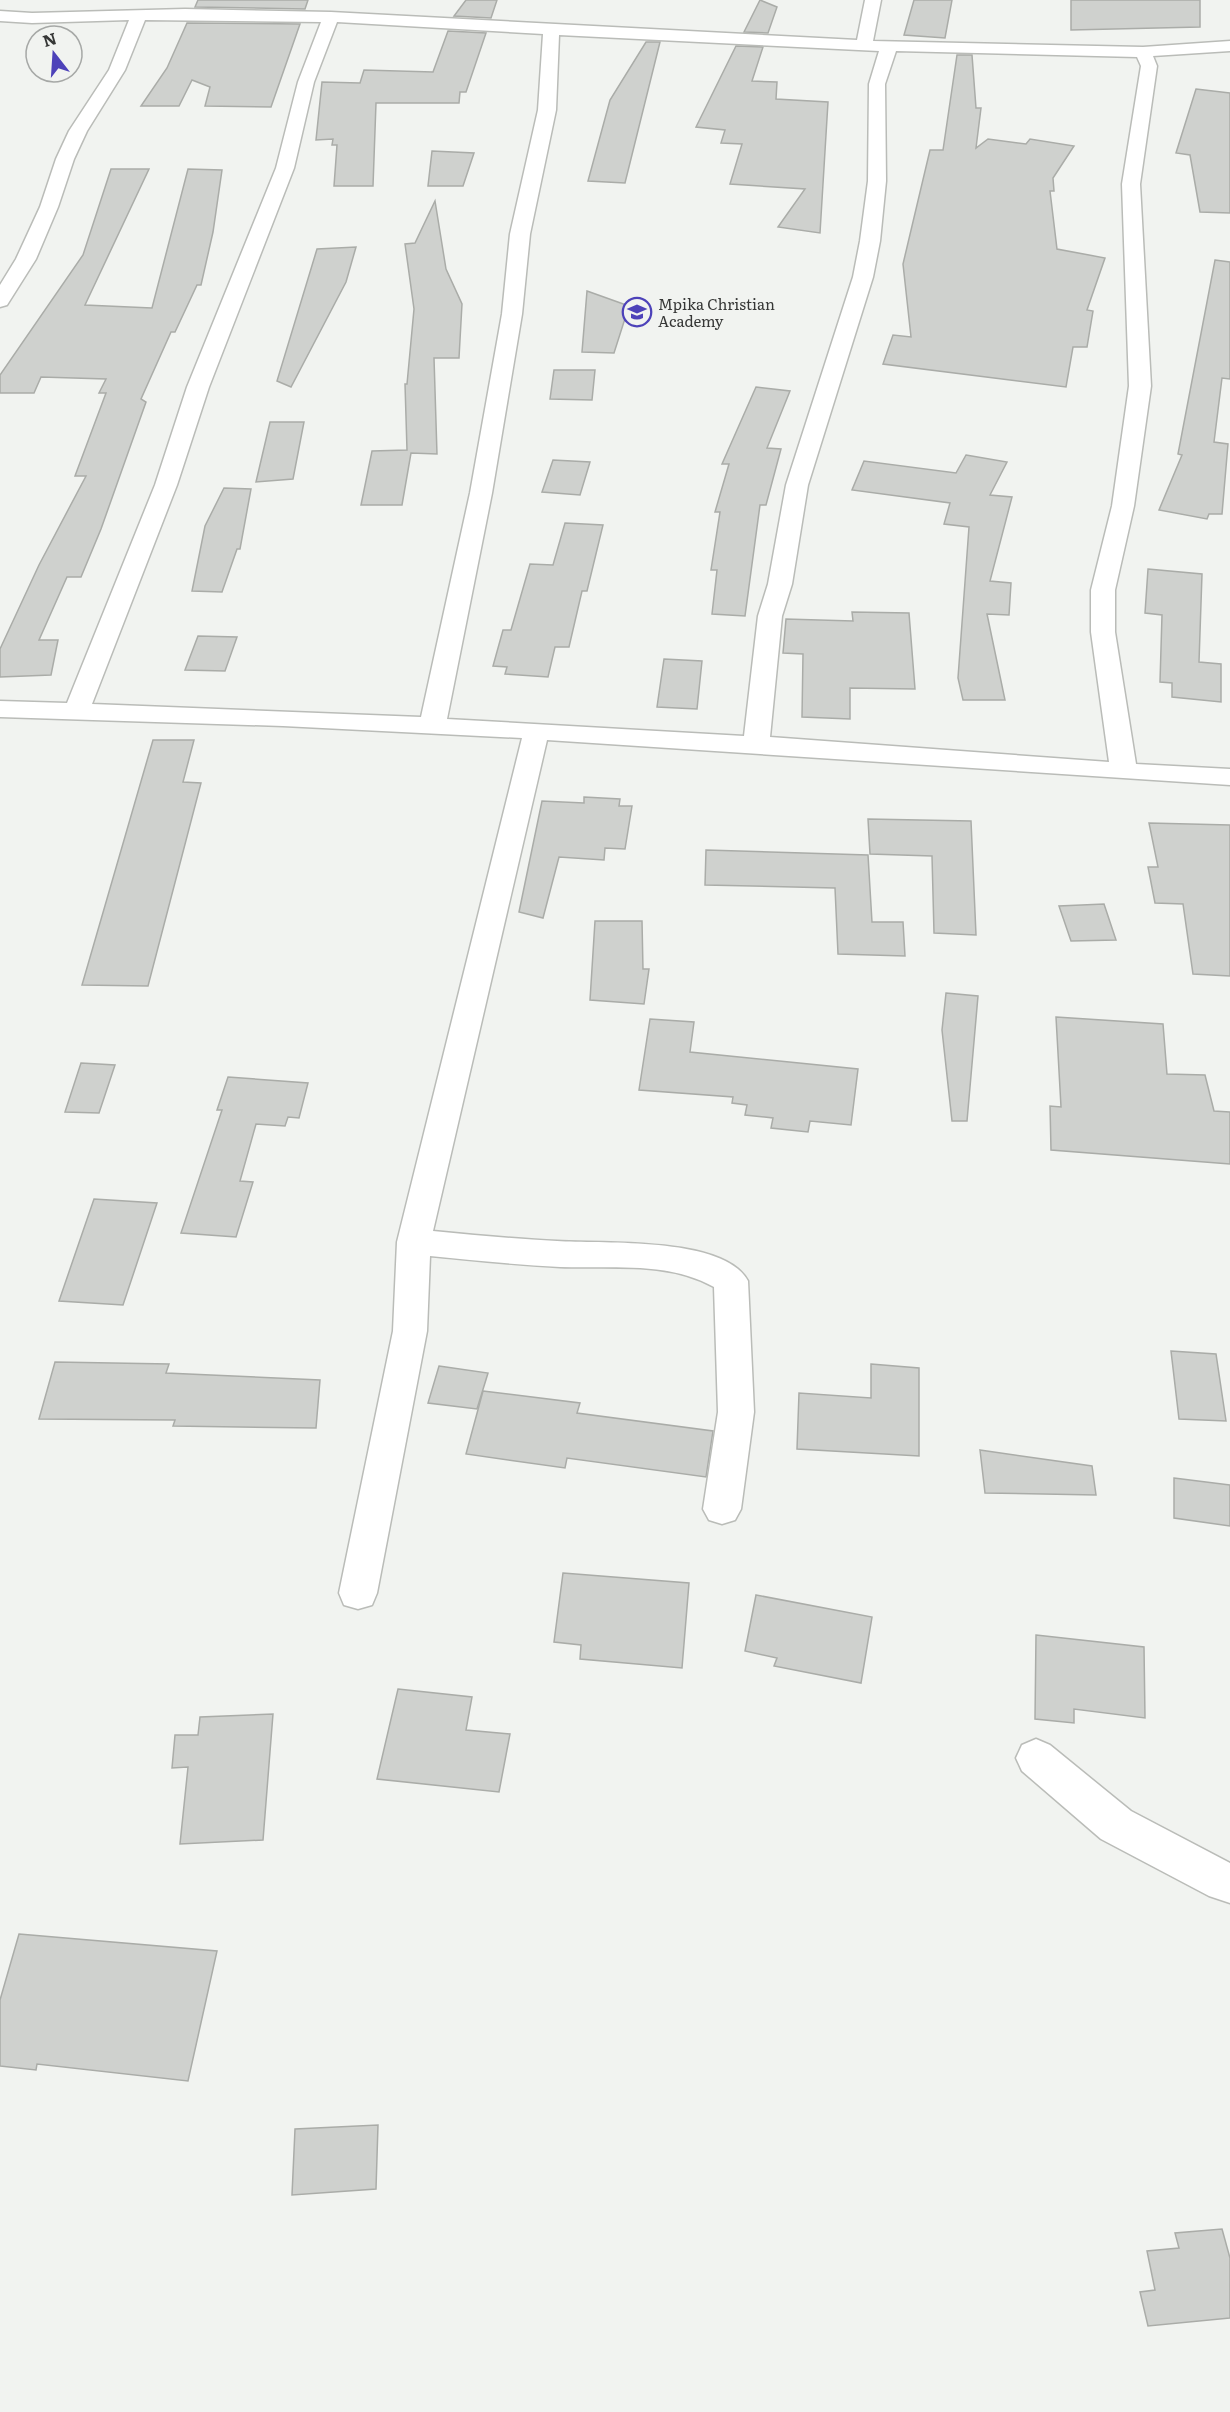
<svg xmlns="http://www.w3.org/2000/svg" width="1230" height="2412" font-family="Literata,serif">
	<style>
		.building { fill: #cfd1ce; stroke: #aaaca8; stroke-width: 1.5 }
		.lines { fill: none; stroke-linecap: round; stroke-linejoin: round }
		.minor-casing { stroke: #babcb8; stroke-width: 3 }
		.minor { fill: #fff; fill-rule: evenodd }
		.labels { text-anchor: middle; dominant-baseline: central; stroke-width: 4.5; stroke-linejoin: round; paint-order: stroke }
		.far-poi-label { font-size: 15px; fill: #363736; stroke: #f1f3f0; text-anchor: start }
	</style>
	<rect width="100%" height="100%" fill="#f1f3f0"/>
	<!-- building -->
	<g class="building">
		<polygon points="198,0 308,0 305,9 195,7"/>
		<polygon points="466,0 497,0 491,18 454,16"/>
		<polygon points="760,0 777,7 768,33 744,32"/>
		<polygon points="914,0 952,0 945,38 904,35"/>
		<polygon points="1071,0 1200,0 1200,27 1071,30"/>
		<polygon points="187,23 300,24 271,107 205,106 210,87 192,80 179,106 141,106 167,68"/>
		<polygon points="448,31 486,33 466,92 460,92 459,103 376,103 373,186 334,186 337,145 332,145 333,139 316,140 322,82 360,83 364,70 433,72"/>
		<polygon points="646,42 660,42 625,183 588,181 610,100"/>
		<polygon points="736,46 763,47 752,81 777,82 776,99 828,102 820,233 778,227 805,189 730,184 742,144 721,143 725,130 696,127"/>
		<polygon points="957,55 972,55 976,108 981,108 976,148 988,139 1026,144 1030,139 1074,146 1053,178 1054,191 1050,191 1057,249 1105,258 1087,310 1093,311 1087,347 1073,347 1066,387 883,364 893,335 911,337 903,264 930,150 943,150"/>
		<polygon points="1196,89 1230,93 1230,213 1200,212 1190,155 1176,153"/>
		<polygon points="432,151 474,153 463,186 428,186"/>
		<polygon points="111,169 149,169 85,305 152,308 188,169 222,170 213,232 201,285 197,285 175,332 171,332 141,399 146,402 101,529 81,577 67,577 39,640 58,640 51,675 0,677 0,649 39,565 86,476 75,476 106,393 99,393 106,379 41,377 34,393 0,393 0,375 83,255"/>
		<polygon points="435,201 446,269 462,304 459,358 434,358 437,454 411,453 402,505 361,505 372,451 407,450 405,384 407,384 414,309 405,244 415,243"/>
		<polygon points="356,247 346,282 291,387 277,381 317,249"/>
		<polygon points="1215,260 1230,262 1230,379 1222,378 1214,442 1228,444 1222,514 1209,514 1207,519 1159,510 1182,455 1178,454"/>
		<polygon points="587,291 629,306 614,353 582,352"/>
		<polygon points="554,370 595,370 592,400 550,399"/>
		<polygon points="756,387 790,391 767,448 781,449 766,505 760,505 745,616 712,614 717,570 711,570 720,512 715,512 729,464 722,464"/>
		<polygon points="270,422 304,422 293,479 256,482"/>
		<polygon points="966,455 1007,462 990,495 1012,497 990,581 1011,583 1009,615 987,614 1005,700 963,700 958,678 969,527 944,524 950,503 852,490 864,461 956,473"/>
		<polygon points="553,460 590,462 580,495 542,492"/>
		<polygon points="224,488 251,489 240,549 237,549 222,592 192,591 205,526"/>
		<polygon points="565,523 603,525 587,591 582,591 569,647 555,647 548,677 505,674 507,667 493,666 503,630 511,630 530,564 553,565"/>
		<polygon points="1148,569 1202,574 1199,662 1221,664 1221,702 1172,697 1172,683 1160,682 1162,615 1145,613"/>
		<polygon points="852,612 909,613 915,689 850,688 850,719 802,717 803,654 783,653 786,619 853,621"/>
		<polygon points="198,636 237,637 225,671 185,670"/>
		<polygon points="664,659 702,661 697,709 657,707"/>
		<polygon points="153,740 194,740 183,782 201,783 148,986 82,985"/>
		<polygon points="584,797 620,799 619,806 632,806 625,849 605,848 604,860 559,857 543,918 519,912 542,801 584,803"/>
		<polygon points="868,819 971,821 976,935 934,933 932,856 870,854"/>
		<polygon points="1149,823 1230,825 1230,976 1193,974 1183,904 1155,903 1148,867 1158,867"/>
		<polygon points="706,850 868,855 872,922 903,922 905,956 838,954 835,888 705,885"/>
		<polygon points="1104,904 1116,940 1071,941 1059,906"/>
		<polygon points="595,921 642,921 643,969 649,969 644,1004 590,1000"/>
		<polygon points="946,993 978,996 967,1121 952,1121 942,1030"/>
		<polygon points="1056,1017 1163,1024 1167,1074 1205,1075 1214,1111 1230,1112 1230,1164 1051,1150 1050,1106 1061,1107"/>
		<polygon points="650,1019 694,1022 690,1052 858,1069 851,1125 810,1121 808,1132 771,1128 773,1118 745,1115 747,1105 732,1103 733,1097 639,1090"/>
		<polygon points="81,1063 115,1065 99,1113 65,1112"/>
		<polygon points="228,1077 308,1083 299,1118 288,1117 285,1126 256,1124 240,1181 253,1182 236,1237 181,1233 222,1110 217,1110"/>
		<polygon points="94,1199 157,1203 123,1305 59,1301"/>
		<polygon points="1171,1351 1216,1354 1226,1421 1179,1419"/>
		<polygon points="55,1362 169,1364 166,1373 320,1380 316,1428 173,1426 175,1420 39,1419"/>
		<polygon points="871,1364 919,1368 919,1456 797,1449 799,1393 871,1398"/>
		<polygon points="439,1366 488,1373 477,1409 428,1403"/>
		<polygon points="483,1391 580,1403 577,1413 713,1431 706,1477 567,1458 565,1468 466,1454"/>
		<polygon points="980,1450 1092,1466 1096,1495 985,1493"/>
		<polygon points="1174,1478 1230,1485 1230,1526 1174,1518"/>
		<polygon points="563,1573 689,1583 682,1668 580,1659 581,1645 554,1642"/>
		<polygon points="756,1595 872,1617 861,1683 774,1666 777,1658 745,1651"/>
		<polygon points="1036,1635 1144,1647 1145,1718 1074,1709 1074,1723 1035,1719"/>
		<polygon points="398,1689 472,1697 466,1730 510,1734 499,1792 377,1779"/>
		<polygon points="273,1714 263,1840 180,1844 188,1767 172,1768 175,1735 198,1735 200,1717"/>
		<polygon points="19,1934 217,1951 188,2081 37,2064 36,2070 0,2066 0,2000"/>
		<polygon points="378,2125 376,2189 292,2195 295,2129"/>
		<polygon points="1222,2229 1230,2258 1230,2318 1148,2326 1140,2292 1155,2290 1147,2251 1179,2248 1175,2233"/>
	</g>
	<g class="lines">
		<!-- minor casing -->
		<g class="minor-casing">
			<g id="minor">
				<path d="M865,0H881L873,41L1143,47L1230,41V51L1153,56L1157,66L1140,184L1151,386L1134,506L1115,590V632L1136,764L1230,769V785L547,740L433,1231C474,1235 515,1239 557,1241C602,1244 724,1236 748,1281L754,1412L741,1509L735,1520L722,1524L709,1520L703,1509L718,1412L714,1287C668,1261 611,1269 560,1267C516,1265 473,1260 430,1256L427,1331L377,1593L372,1605L358,1609L344,1605L339,1593L393,1331L397,1242L522,738L283,726L0,717V701L67,703L155,485L187,387L276,168L298,82L321,22L145,20L125,70L87,131L74,159L58,207L36,259L7,305L0,307V285L16,259L40,207L56,159L69,131L109,70L129,20L32,23L0,21V11L32,13L185,9L331,12L857,40ZM337,22L543,34L538,110L510,234L502,314L470,493L421,717L92,704L177,485L209,387L294,168L314,82ZM559,35L879,51L869,84L868,181L860,241L853,277L786,485L768,584L758,616L744,736L447,719L492,493L522,314L530,234L556,110ZM896,51L1137,57L1141,66L1122,184L1129,386L1112,506L1091,590V632L1109,762L770,737L782,616L792,584L808,485L873,277L880,241L886,181L885,84Z"/>
				<polygon points="1036,1739 1050,1745 1131,1811 1230,1863 1230,1903 1209,1896 1101,1839 1022,1771 1016,1758 1022,1745"/>
			</g>
		</g>
		<!-- minor -->
		<use href="#minor" class="minor"/>
	</g>
	<!-- icons -->
	<defs>
		<g id="school-ring" transform="scale(1.5)"><circle r="9.5" fill="#f1f3f0" stroke="#4d42b9" stroke-width="1.5"/><path d="M0-5L7-2L0 1L-7-2ZM-4 1L0 2.5L4 1V4Q0 6-4 4Z" fill="#4d42b9"/></g>
	</defs>
	<g fill-rule="evenodd">
		<use href="#school-ring" x="637" y="312"/>
	</g>
	<g class="labels">
		<!-- far-poi labels -->
		<g class="far-poi-label">
			<text x="658" y="303">Mpika Christian<tspan x="658" dy="17">Academy</tspan></text>
		</g>
	</g>
	<!-- north arrow -->
	<g transform="translate(54 54) rotate(343)"><circle r="28" fill="#f1f3f0" stroke="#a6a8a6" stroke-width="1.5"/>
	<path d="M0-4.5L10 22L0 15L-10 22Z" fill="#4d42b9"/>
	<text y="-9" font-size="16" font-weight="bold" text-anchor="middle" fill="#363736">N</text>
	</g>
</svg>
